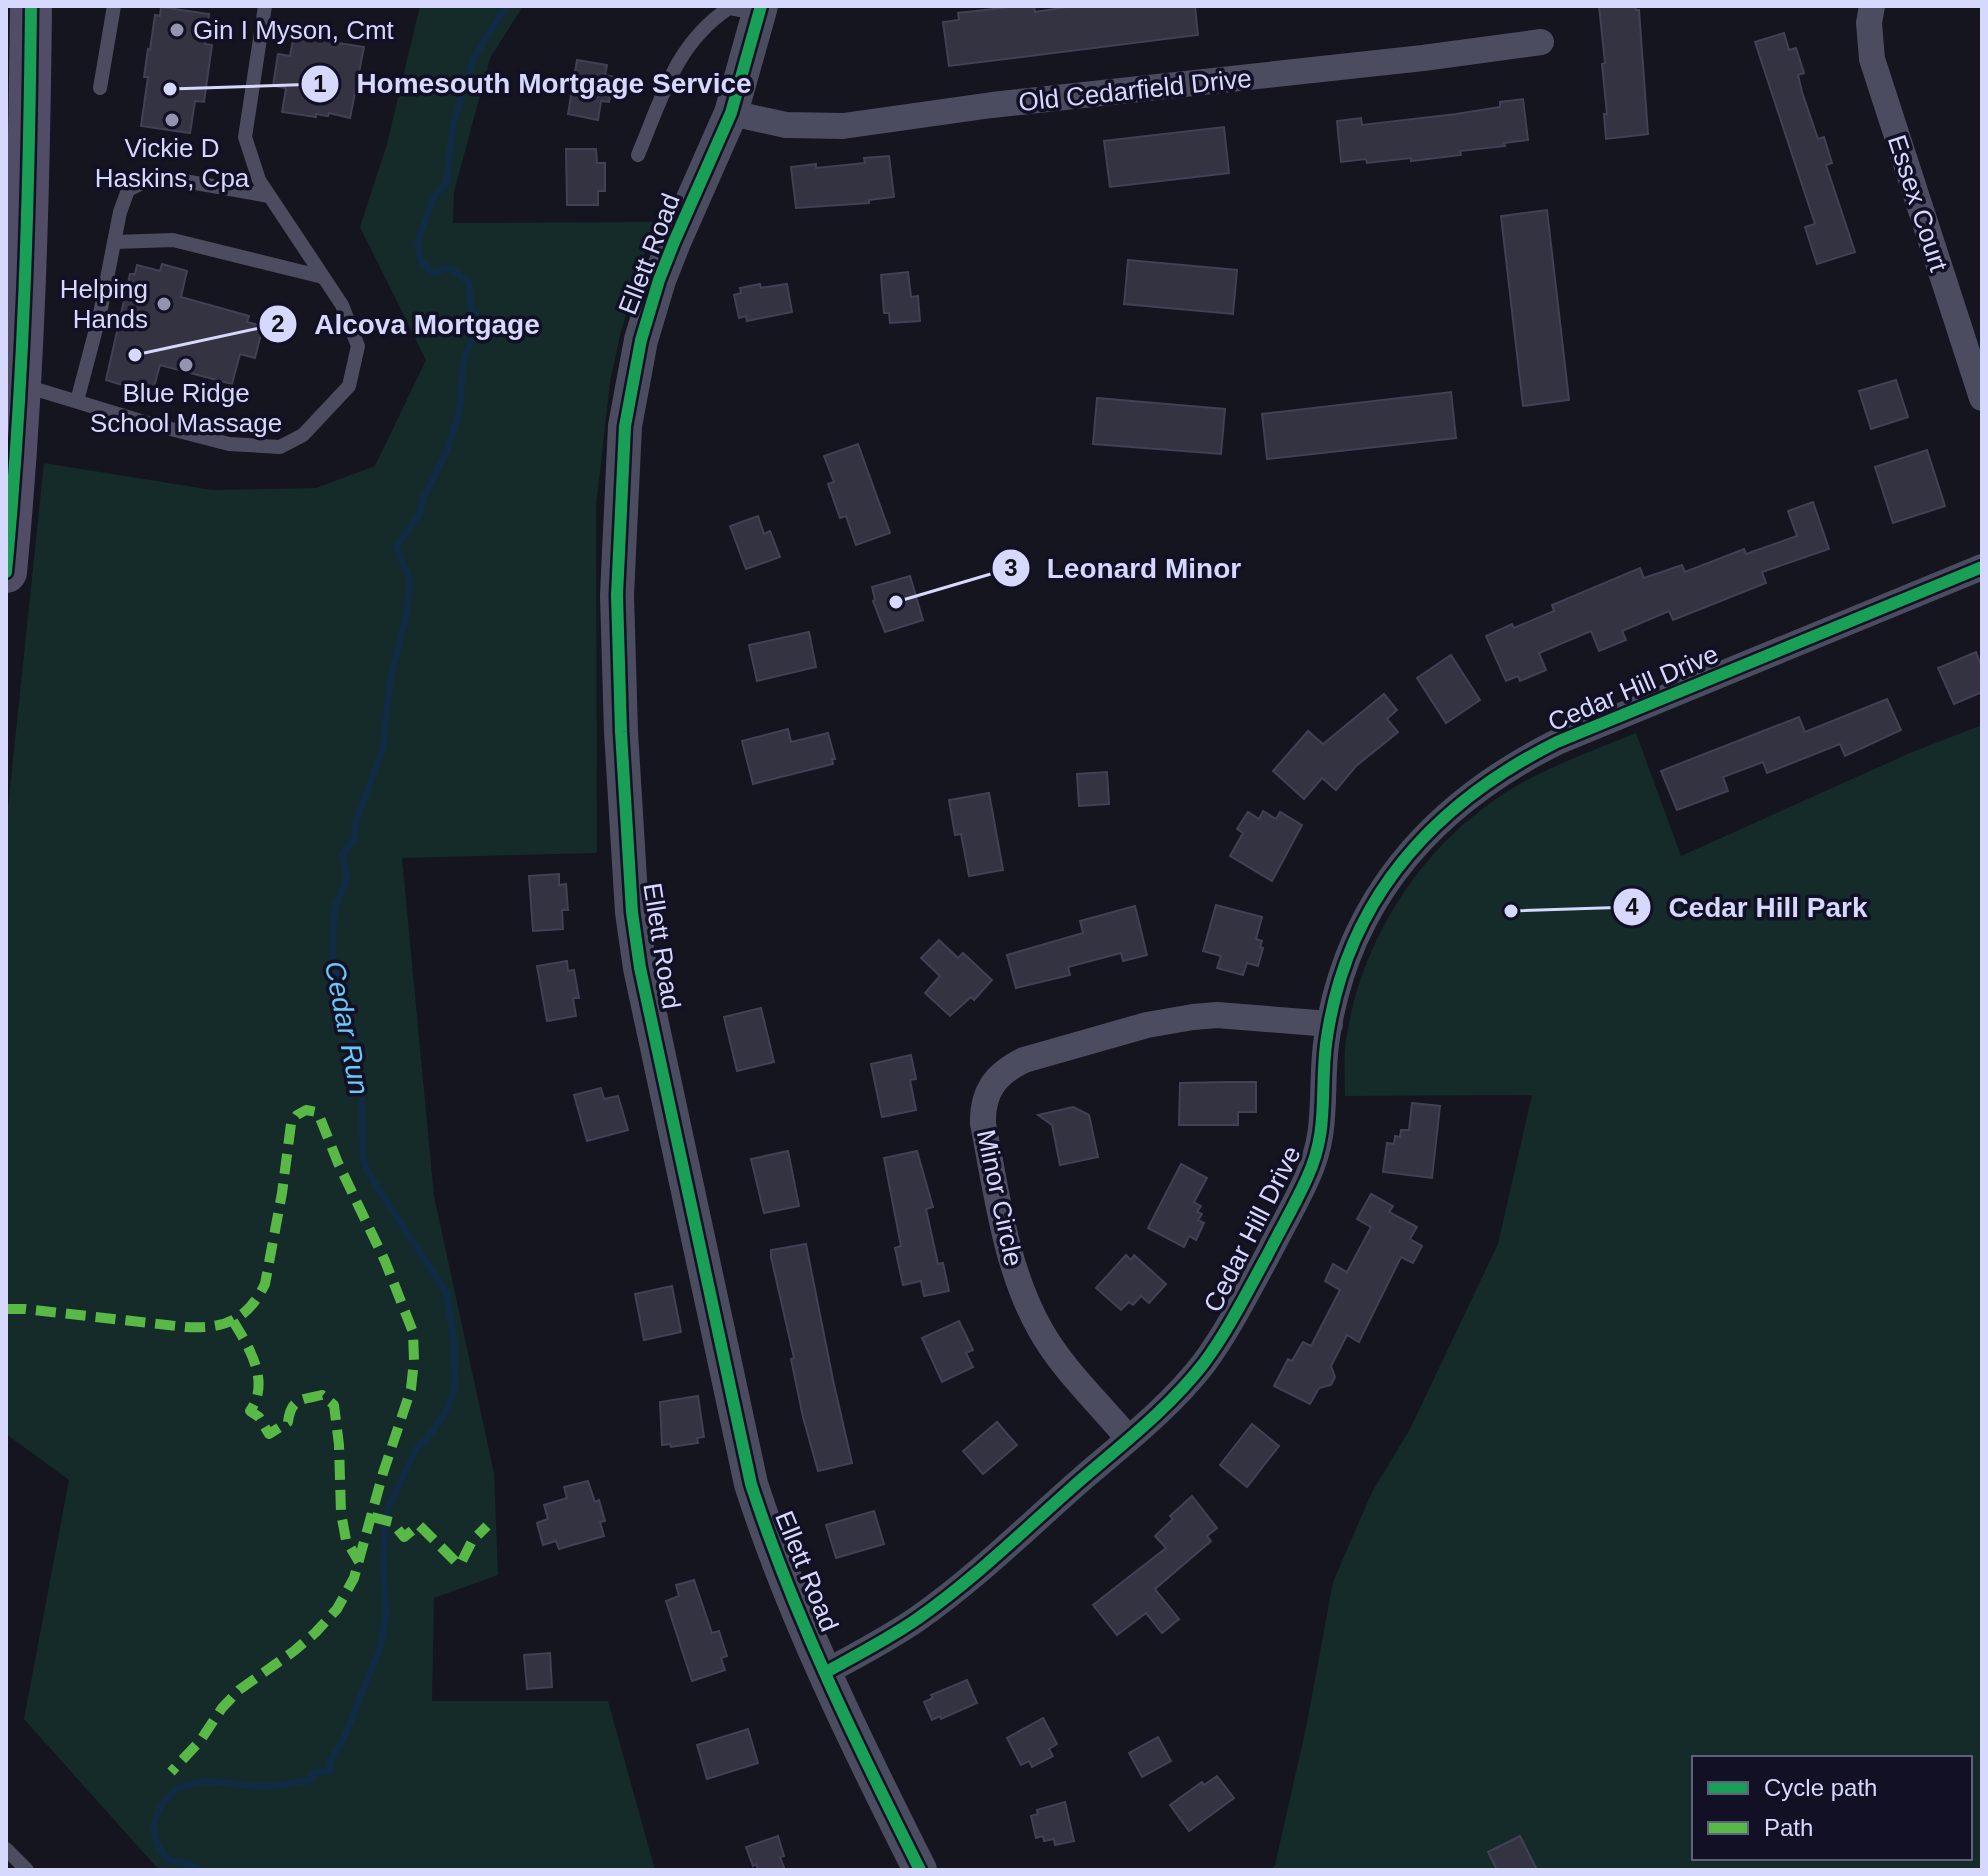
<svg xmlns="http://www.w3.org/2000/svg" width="1988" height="1876" font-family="Helvetica,sans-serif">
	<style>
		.green { fill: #142b29; fill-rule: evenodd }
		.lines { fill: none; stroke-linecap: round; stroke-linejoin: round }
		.stream { stroke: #112b44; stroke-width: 7 }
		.building { fill: #333342; stroke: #414054; stroke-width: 2 }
		.service { stroke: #4b4c60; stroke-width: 14 }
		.minor { stroke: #4b4c60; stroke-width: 26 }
		.tertiary { stroke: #4b4c60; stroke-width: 34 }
		.primary { stroke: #524d66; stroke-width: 42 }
		.quiet { stroke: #58b947; stroke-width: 10; stroke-dasharray: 20 10; stroke-linecap: butt }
		.cycleway-casing { stroke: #111025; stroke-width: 17 }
		.cycleway { stroke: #1a9f57; stroke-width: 12 }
		.poi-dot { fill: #9394b0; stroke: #111025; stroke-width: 3 }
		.labels { text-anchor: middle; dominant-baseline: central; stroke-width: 7; stroke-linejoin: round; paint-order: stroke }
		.poi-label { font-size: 26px; fill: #d7d8fd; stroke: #111025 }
		.street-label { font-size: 26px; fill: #d7d8fd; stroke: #111025 }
		.water-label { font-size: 28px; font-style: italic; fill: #6bc9f6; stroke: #111025 }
		.leader { fill: none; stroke: #d7d8fd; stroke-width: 3 }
		.callout-dot { fill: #d7d8fd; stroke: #111025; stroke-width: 3 }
		.mark-label { font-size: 24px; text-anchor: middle; font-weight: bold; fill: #111 }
		.callout-label { font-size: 28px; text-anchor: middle; font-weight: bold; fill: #d7d8fd; stroke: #111025; stroke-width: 7; stroke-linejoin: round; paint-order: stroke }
	</style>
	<rect width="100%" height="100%" fill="#151520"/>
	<!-- green -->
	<g class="green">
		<polygon points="420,6 523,6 490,58 454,192 453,223 654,222 620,335 610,382 596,507 597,853 402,858 434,1196 494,1473 498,1575 434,1598 432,1701 608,1701 655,1870 159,1870 24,1719 69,1480 6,1434 6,827 44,463 212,490 316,488 375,466 426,360 360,227 387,144"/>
		<path d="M1982,725V1870H1271L1275,1865L1306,1728L1333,1582L1372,1492L1410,1429L1498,1244L1532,1095L1345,1096C1345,1074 1343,1050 1348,1029C1367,924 1435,829 1529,779C1563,761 1600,748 1636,733L1681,856L1910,753ZM1694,1758H1970V1858H1694Z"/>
	</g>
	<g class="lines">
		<!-- stream -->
		<path class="stream" d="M199,1870L190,1864L168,1860C157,1845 150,1834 157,1815C180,1762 229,1789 273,1786C285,1785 298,1782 310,1780L315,1772L329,1771L331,1759L343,1740L380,1648L386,1615L383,1564L385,1519L389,1506L417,1447L432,1433L449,1405L455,1387L454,1342L447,1294L367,1171L363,1157L361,1077L347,1026L341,982L332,966L334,911L347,878L342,855L355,838V824L383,749L390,680L407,613L410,580L396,547L420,513L422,502L448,448L459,413L464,357L477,332L479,320L471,308L469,283L453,270L445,268L435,273L428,269L420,259L418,240L434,197L446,184L453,125L474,57L506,6"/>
	</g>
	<!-- building -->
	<g class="building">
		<polygon points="1020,6 1034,6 1035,12 1074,6 1195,6 1198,35 949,66 943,22 959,20 958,13"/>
		<polygon points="1599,6 1635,6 1636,10 1639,10 1648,134 1606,139 1604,114 1607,114 1602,64 1605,63"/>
		<polygon points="161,7 209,14 205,44 212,45 204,102 195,101 190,133 141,126 148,77 144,77 148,49 150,50 155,15 160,16"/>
		<polygon points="1784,33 1789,50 1796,48 1804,73 1798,75 1802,92 1818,139 1824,137 1832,163 1826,165 1855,252 1817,264 1805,227 1815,224 1755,42"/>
		<polygon points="294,36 364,47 350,118 329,113 328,116 316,114 316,117 282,112 286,88 273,86 278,54 290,56"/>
		<polygon points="577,60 607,65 605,75 614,77 609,102 601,101 598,120 568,114"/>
		<polygon points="1523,99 1528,140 1504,143 1505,146 1460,151 1461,155 1411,161 1411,158 1367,163 1366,159 1341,162 1337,121 1361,118 1362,125 1456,114 1500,107 1500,102"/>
		<polygon points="1224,127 1229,173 1110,187 1104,141"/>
		<polygon points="566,149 596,149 597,163 605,163 605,191 598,191 598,205 567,205"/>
		<polygon points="889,156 894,197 869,200 869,203 796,208 791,167 816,164 816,168 865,163 864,158"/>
		<polygon points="1547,210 1569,400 1523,406 1501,216"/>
		<polygon points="1128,260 1237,270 1233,314 1124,304"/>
		<polygon points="162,264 187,271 181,297 249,316 247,322 263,326 255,358 240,354 232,384 160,365 152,394 106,380 130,274 135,274 137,265 160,271"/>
		<polygon points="908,272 911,297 918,296 920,321 890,323 889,313 884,313 881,275"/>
		<polygon points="760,284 761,288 787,284 792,312 747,321 746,316 739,318 734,295 741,293 740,288"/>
		<polygon points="1896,380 1908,417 1871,429 1859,391"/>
		<polygon points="1451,392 1456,438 1267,459 1262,414"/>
		<polygon points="1097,398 1225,409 1221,454 1093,444"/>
		<polygon points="858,444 890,533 856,545 846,516 840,518 828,484 834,482 824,456"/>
		<polygon points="1927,450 1945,506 1893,523 1875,467"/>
		<polygon points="1813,502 1829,549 1762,572 1766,583 1688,614 1673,620 1669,611 1622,631 1626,640 1599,651 1591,631 1539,653 1546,670 1520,681 1518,676 1506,681 1486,636 1512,624 1514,628 1554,611 1552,605 1640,568 1644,578 1682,565 1685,572 1744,549 1746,554 1797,536 1788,511"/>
		<polygon points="758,516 764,534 770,531 780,557 746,569 730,526"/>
		<polygon points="910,576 923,620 885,632 873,601 875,600 872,587"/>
		<polygon points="809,632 816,667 757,681 749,645"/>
		<polygon points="1976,652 1982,668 1982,692 1954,704 1938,668"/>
		<polygon points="1451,655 1480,700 1446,723 1417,678"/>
		<polygon points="1384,694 1397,710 1387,719 1398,732 1356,766 1336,790 1322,778 1304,799 1273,771 1308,731 1323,744"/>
		<polygon points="1887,699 1901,730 1845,756 1840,744 1767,773 1763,762 1723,777 1728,791 1677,810 1661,771 1799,717 1805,732"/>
		<polygon points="788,729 791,742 828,733 835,759 832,759 833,764 753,784 742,741"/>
		<polygon points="1107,772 1109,804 1079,806 1077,774"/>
		<polygon points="989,793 1003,870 969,876 961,834 955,835 949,800"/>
		<polygon points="1263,811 1276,819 1280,812 1302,825 1272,881 1230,856 1243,833 1237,829 1248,812 1259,819"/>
		<polygon points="559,874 559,885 566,884 568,910 562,910 563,929 533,931 529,876"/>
		<polygon points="1216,905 1262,917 1256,939 1262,941 1260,947 1263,948 1258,966 1247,963 1243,975 1217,968 1221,956 1203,951"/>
		<polygon points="1135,906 1147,955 1123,961 1121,953 1068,967 1070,975 1016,988 1007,955 1083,933 1080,921"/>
		<polygon points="939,940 958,958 963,953 992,980 974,1000 971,997 950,1016 925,993 940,976 921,958"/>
		<polygon points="567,961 568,971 574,970 579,998 573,998 576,1016 547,1021 537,966"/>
		<polygon points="761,1008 774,1062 737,1071 724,1017"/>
		<polygon points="911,1055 916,1079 910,1080 916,1110 882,1117 871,1064"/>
		<polygon points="1227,1082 1256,1082 1256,1112 1238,1112 1238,1125 1179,1125 1180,1083"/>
		<polygon points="601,1088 604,1099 618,1096 628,1130 587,1141 574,1095"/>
		<polygon points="1412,1103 1440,1106 1432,1178 1383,1172 1387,1143 1394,1144 1395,1136 1400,1137 1401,1130 1409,1130"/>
		<polygon points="1073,1107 1089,1115 1098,1157 1060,1165 1052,1125 1038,1115"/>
		<polygon points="788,1151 799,1206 764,1213 751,1159"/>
		<polygon points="917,1151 933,1207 926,1209 938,1264 943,1263 949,1291 924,1296 921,1281 903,1285 895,1248 901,1246 884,1158"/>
		<polygon points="1181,1164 1207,1178 1194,1202 1201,1206 1197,1212 1202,1214 1198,1220 1204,1223 1196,1240 1189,1236 1184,1247 1148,1228"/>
		<polygon points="1371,1194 1393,1206 1389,1212 1417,1227 1410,1239 1422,1246 1413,1263 1401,1257 1359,1342 1347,1335 1331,1366 1335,1377 1331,1385 1319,1388 1310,1404 1274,1386 1288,1359 1292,1361 1303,1342 1311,1346 1340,1290 1325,1281 1333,1264 1347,1272 1371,1227 1357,1219"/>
		<polygon points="806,1244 833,1380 852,1463 818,1471 803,1417 791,1359 794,1358 771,1257 771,1250"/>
		<polygon points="1126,1255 1131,1260 1134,1255 1166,1284 1149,1303 1141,1296 1133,1305 1129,1302 1121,1310 1096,1288"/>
		<polygon points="672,1286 681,1332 644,1340 635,1294"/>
		<polygon points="959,1321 973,1350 966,1353 973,1367 942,1382 922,1338"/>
		<polygon points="698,1396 704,1437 697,1438 698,1443 671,1447 670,1444 662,1445 660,1402"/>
		<polygon points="997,1422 1017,1445 983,1474 963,1451"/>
		<polygon points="1252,1424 1279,1446 1247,1487 1220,1465"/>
		<polygon points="588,1481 595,1502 599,1500 605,1521 600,1522 604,1536 559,1549 556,1541 543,1545 537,1523 548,1519 544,1505 567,1498 564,1487"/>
		<polygon points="1192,1496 1217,1528 1207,1536 1211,1541 1155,1589 1179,1619 1162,1633 1146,1613 1117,1635 1093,1605 1166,1548 1155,1536 1173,1519 1170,1516"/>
		<polygon points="874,1511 884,1544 836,1558 826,1525"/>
		<polygon points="694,1580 712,1633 719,1631 727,1656 721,1658 725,1670 692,1681 666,1601 679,1596 676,1585"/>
		<polygon points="550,1653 552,1687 527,1689 524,1655"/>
		<polygon points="967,1680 977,1703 941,1719 940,1716 932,1720 924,1702 933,1698 931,1695"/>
		<polygon points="1043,1718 1057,1744 1049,1749 1053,1756 1032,1767 1029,1761 1021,1765 1007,1738"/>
		<polygon points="748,1729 758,1763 707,1779 697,1745"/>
		<polygon points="1158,1737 1171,1761 1142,1777 1129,1753"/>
		<polygon points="1217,1776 1234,1798 1189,1831 1170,1805 1202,1782 1204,1785"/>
		<polygon points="1065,1802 1074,1841 1055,1845 1054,1839 1044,1841 1043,1836 1036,1838 1031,1816 1038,1814 1037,1810"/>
		<polygon points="778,1836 784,1856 780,1857 785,1870 758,1870 756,1864 753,1866 746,1847"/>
		<polygon points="1520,1836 1537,1870 1497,1870 1488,1852"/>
	</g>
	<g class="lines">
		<!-- service -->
		<g class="service">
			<polyline points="100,88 114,6"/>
			<path d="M638,155C662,98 675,44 729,8L759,14"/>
			<polyline points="114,242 173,240 323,277"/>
			<polyline points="22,385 144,422 229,444 280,447 303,435 349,386 358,346 342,305 259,180 245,137 265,6"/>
			<polyline points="77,401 100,314 120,212 128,190 156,176 269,196"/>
			<polyline points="6,1849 27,1870"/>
		</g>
		<!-- minor -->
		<g class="minor">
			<polyline points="1872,6 1869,23 1872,59 1982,398"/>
			<polyline points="731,113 786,125 843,126 992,105 1423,58 1541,42"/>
			<path d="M1128,1438C1099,1403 1062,1369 1040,1329C1005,1267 997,1193 983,1124C982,1092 995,1074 1024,1060L1147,1025L1193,1017L1217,1015L1330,1024"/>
			<path d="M826,1672C857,1655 888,1639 917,1619C976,1578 1029,1525 1083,1478C1125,1442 1170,1407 1204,1363C1229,1329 1247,1292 1267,1256C1280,1230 1295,1205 1307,1178C1329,1131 1320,1093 1326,1044C1345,902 1431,805 1557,742L1982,567"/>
		</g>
		<!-- tertiary -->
		<path class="tertiary" d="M761,6L731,113L674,242L659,280L641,340L625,426L617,595L621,732L632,912L640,968L751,1484C794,1617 857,1745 920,1870"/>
		<!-- primary -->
		<path class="primary" d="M6,572C24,384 29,195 31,6"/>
		<!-- quiet -->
		<g class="quiet">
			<path d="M6,1309H25L185,1327C224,1329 247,1321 265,1284L282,1193L291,1124L297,1115L306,1110L316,1112L320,1118L338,1163L385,1261L413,1332L414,1360L411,1389L383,1473L354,1578L337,1609L315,1633L294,1651L239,1690L222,1708L200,1741L171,1772"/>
			<path d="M233,1321C249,1347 271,1382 250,1411L259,1417L269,1434L288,1422C291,1398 301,1400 322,1395L334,1405L339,1445L341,1513L346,1540L359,1562"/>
			<polyline points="372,1517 392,1522 404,1537 419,1525 458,1564 461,1563 472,1541 487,1526"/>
		</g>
		<!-- cycleway casing -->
		<g class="cycleway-casing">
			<g id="cycleway">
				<path d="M761,6L731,113L674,242L659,280L641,340L625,426L617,595L621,732L632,912L640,968L751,1484C794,1617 857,1745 920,1870"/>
				<path d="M6,572C24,384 29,195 31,6"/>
				<path d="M826,1672C857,1655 888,1639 917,1619C976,1578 1029,1525 1083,1478C1125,1442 1170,1407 1204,1363C1229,1329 1247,1292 1267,1256C1280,1230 1295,1205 1307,1178C1329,1131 1320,1093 1326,1044C1345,902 1431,805 1557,742L1982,567"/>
			</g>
		</g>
		<!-- cycleway -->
		<use href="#cycleway" class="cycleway"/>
	</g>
	<!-- markers -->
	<g class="poi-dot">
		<circle cx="177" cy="30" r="8"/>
		<circle cx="172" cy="120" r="8"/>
		<circle cx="164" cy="304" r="8"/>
		<circle cx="186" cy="365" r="8"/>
	</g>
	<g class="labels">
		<!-- poi labels -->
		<g class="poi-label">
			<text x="193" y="30" text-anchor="start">Gin I Myson, Cmt</text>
			<text x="172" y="148">Vickie D<tspan x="172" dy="30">Haskins, Cpa</tspan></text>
			<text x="148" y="289" text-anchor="end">Helping<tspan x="148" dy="30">Hands</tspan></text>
			<text x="186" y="393">Blue Ridge<tspan x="186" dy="30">School Massage</tspan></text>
		</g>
		<!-- street labels -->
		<g class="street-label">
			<text transform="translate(1135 90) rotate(-6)">Old Cedarfield Drive</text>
			<text transform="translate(1918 203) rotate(72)">Essex Court</text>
			<text transform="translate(649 254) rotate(-69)">Ellett Road</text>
			<text transform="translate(1633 688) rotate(-23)">Cedar Hill Drive</text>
			<text transform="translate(662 946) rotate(81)">Ellett Road</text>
			<text transform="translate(1000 1198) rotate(78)">Minor Circle</text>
			<text transform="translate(1252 1229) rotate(-63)">Cedar Hill Drive</text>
			<text transform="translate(807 1571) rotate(68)">Ellett Road</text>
		</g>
		<!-- water labels -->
		<g class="water-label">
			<text transform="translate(347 1028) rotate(79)">Cedar Run</text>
		</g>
	</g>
	<!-- callouts -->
	<path class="leader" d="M170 89L320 84M135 355L278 324M896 602L1011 568M1511 911L1632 907"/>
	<g class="callout-dot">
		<circle cx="170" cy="89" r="8"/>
		<circle cx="135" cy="355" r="8"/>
		<circle cx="896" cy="602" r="8"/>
		<circle cx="1511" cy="911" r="8"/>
		<circle cx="320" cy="84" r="20"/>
		<circle cx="278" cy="324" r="20"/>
		<circle cx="1011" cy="568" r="20"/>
		<circle cx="1632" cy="907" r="20"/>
	</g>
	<g class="mark-label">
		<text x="320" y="92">1</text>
		<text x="278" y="332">2</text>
		<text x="1011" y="576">3</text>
		<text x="1632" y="915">4</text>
	</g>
	<g class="callout-label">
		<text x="554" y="93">Homesouth Mortgage Service</text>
		<text x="427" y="334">Alcova Mortgage</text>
		<text x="1144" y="578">Leonard Minor</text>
		<text x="1768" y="917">Cedar Hill Park</text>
	</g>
	<!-- border -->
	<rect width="1988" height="1876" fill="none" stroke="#d7d8fd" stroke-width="16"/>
	<!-- legend -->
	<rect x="1692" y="1756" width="280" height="104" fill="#111025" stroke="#60607b" stroke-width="2"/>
	<rect x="1708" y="1782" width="40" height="12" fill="#1a9f57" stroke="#60607b" stroke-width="2"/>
	<text x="1764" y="1796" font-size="24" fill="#d7d8fd">Cycle path</text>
	<rect x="1708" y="1822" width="40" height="12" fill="#58b947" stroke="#60607b" stroke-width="2"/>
	<text x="1764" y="1836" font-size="24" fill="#d7d8fd">Path</text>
</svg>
